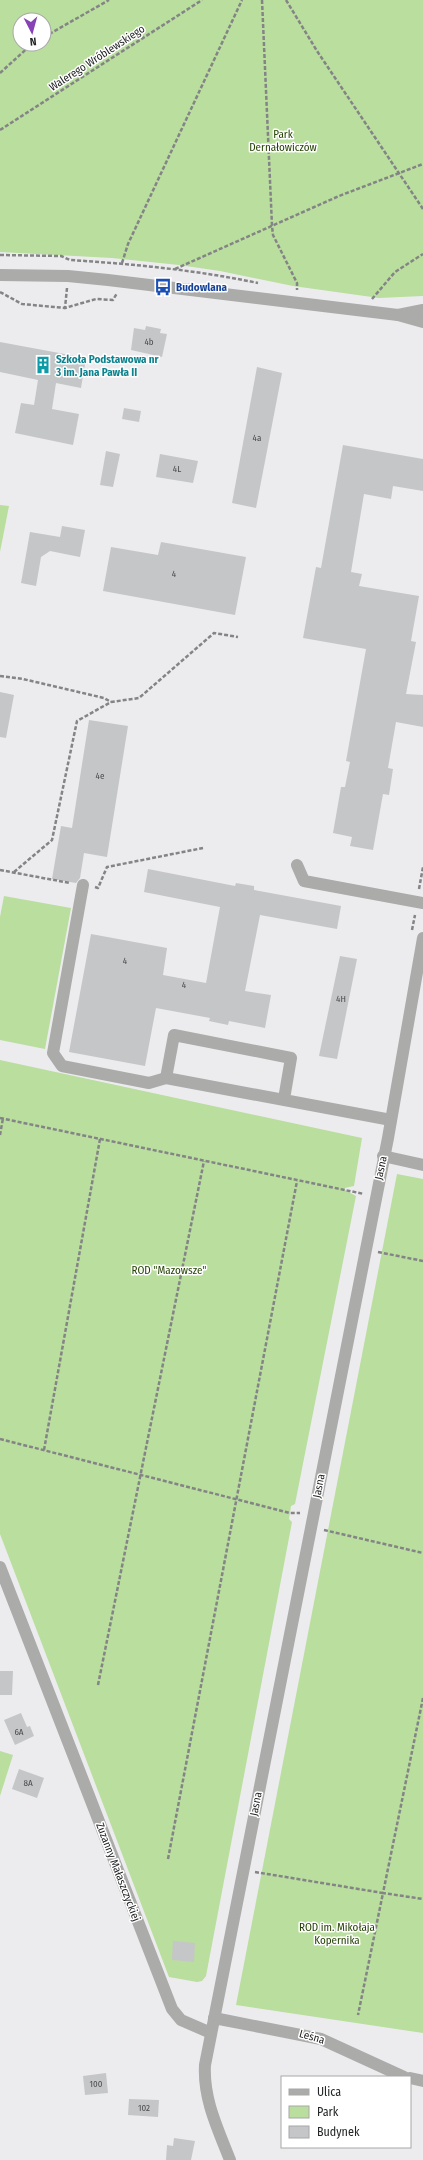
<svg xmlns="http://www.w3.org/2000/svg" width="423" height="2160" font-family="'Fira Sans Condensed',sans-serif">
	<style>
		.green { fill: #b9de9e; fill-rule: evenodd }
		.building { fill: #c5c6c8 }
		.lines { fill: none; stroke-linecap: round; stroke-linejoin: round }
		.path { stroke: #848486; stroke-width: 2.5; stroke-dasharray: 4 2; stroke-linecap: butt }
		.minor { stroke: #ababaa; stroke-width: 12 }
		.labels { text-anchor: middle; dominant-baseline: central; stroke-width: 3; stroke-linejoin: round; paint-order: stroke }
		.number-label { font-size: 9px; fill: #4c4d4e }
		.street-label { font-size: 11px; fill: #242526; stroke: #fff }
		.park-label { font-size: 11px; fill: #254205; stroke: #fff }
		.transit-label { font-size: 11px; font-weight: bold; fill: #164399; stroke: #fff; text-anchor: start }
		.culture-label { font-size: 11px; font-weight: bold; fill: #0d838f; stroke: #fff; text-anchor: start }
	</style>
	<rect width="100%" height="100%" fill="#ececef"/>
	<!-- green -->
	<g class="green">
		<path d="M0,0H423V296L379,298L293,286L220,271L179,265L112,258L0,252ZM20,20H44V44H20Z"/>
		<polygon points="0,505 9,506 0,552"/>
		<polygon points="4,896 71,908 45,1049 0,1040 0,917"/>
		<polygon points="0,1060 362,1138 354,1186 345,1188 345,1190 356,1196 295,1504 291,1506 289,1519 292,1522 206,1976 202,1981 197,1982 169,1977 0,1534"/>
		<polygon points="397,1174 423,1179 423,2033 236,2005"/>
		<polygon points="0,1751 13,1755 0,1796"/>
	</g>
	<!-- building -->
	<g class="building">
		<polygon points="146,326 161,329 160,333 167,334 162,357 131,350 134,328 145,330"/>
		<polygon points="0,342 86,358 81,388 56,383 52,409 79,414 73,445 15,433 21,403 34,405 38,380 0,372"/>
		<polygon points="257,367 282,373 256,508 232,503"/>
		<polygon points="124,408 141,411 139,422 122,419"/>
		<polygon points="343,445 423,459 423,491 393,486 391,499 364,494 351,572 362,574 359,586 419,596 411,641 416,642 406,694 423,695 423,727 396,722 388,768 393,769 389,795 383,794 373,850 350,846 352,837 333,833 341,787 345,787 350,762 346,761 366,649 303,638 316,567 321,568"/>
		<polygon points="106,451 120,454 113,487 100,485"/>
		<polygon points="160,454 198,461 193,483 156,477"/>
		<polygon points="62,526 85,530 80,557 50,551 41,557 36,586 21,583 30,532 60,537"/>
		<polygon points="161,542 246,557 235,615 103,591 111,547 158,555"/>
		<polygon points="0,692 14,695 6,738 0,737"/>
		<polygon points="89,720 128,726 107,857 84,853 80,878 76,883 52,879 61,826 72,828"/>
		<polygon points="148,869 235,886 236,883 254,886 254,890 341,906 337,929 260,915 245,991 271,995 265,1028 229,1021 228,1025 209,1021 210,1018 156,1008 145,1066 69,1052 91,934 167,948 163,975 206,983 220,907 144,892"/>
		<polygon points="340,956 357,959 337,1059 319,1056"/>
		<polygon points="0,1671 13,1671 12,1695 0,1695"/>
		<polygon points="21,1713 27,1727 30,1726 34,1736 15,1745 4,1720"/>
		<polygon points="19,1769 44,1778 37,1798 12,1789"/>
		<polygon points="173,1941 195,1943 194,1962 172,1960"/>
		<polygon points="106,2073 108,2093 85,2095 83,2076"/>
		<polygon points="129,2099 159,2100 158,2117 128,2115"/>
		<polygon points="174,2138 195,2141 191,2160 166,2160 167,2145 173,2146"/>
	</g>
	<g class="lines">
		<!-- path -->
		<g class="path">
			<polyline points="262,0 272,226 273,235 297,283 297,290"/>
			<polyline points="286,0 317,51 423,209"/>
			<polyline points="44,37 109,0"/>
			<polyline points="0,73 32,44"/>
			<polyline points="0,130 202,0"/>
			<path d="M0,255L61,256L70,260C133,264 196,270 258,283"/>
			<polyline points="122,263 128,244 242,0"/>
			<polyline points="175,269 339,196 423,164"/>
			<polyline points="67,288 65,308 96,299 113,300 117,293"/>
			<polyline points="0,292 22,304 65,308"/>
			<polyline points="372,299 395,272 423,254"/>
			<polyline points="0,676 23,679 104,698 111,702"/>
			<polyline points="0,870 70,883"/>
			<polyline points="14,872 52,840 77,721 111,702 139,698 214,633 238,637"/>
			<polyline points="95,887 98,888 107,867 203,848"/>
			<polyline points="419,889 423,867"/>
			<polyline points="412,930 415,915"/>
			<polyline points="0,1118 364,1194"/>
			<polyline points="0,1135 3,1118"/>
			<polyline points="378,1252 423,1261"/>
			<polyline points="0,1439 290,1513 300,1513"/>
			<polyline points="44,1450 100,1139"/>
			<polyline points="324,1530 423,1553"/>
			<polyline points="98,1685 204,1161"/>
			<polyline points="423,1698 383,1893 423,1899"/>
			<polyline points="168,1859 297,1181"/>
			<polyline points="255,1872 383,1893 358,2015"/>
		</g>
		<!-- minor -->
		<g class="minor">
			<polyline points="0,275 68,276 108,280 398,315 423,322"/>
			<polyline points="398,315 423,310"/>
			<polyline points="297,865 304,881 423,903"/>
			<polyline points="83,885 53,1053 62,1066 149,1083 166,1078"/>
			<polyline points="284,1099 291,1058 174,1035 166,1078 391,1120"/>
			<polyline points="383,1156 423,1165"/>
			<polyline points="0,1567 172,2009 181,2020 211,2033"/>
			<polyline points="214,2018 321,2039 404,2077"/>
			<polyline points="410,2078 423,2081"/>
			<path d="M230,2160C218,2129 203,2099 205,2065L388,1138L423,938"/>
		</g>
	</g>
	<!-- icons -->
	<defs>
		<g id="bus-bare" transform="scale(1.38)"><path d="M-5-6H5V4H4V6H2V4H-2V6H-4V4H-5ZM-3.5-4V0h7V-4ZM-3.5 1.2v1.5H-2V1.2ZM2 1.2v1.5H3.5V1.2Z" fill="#1a4fb4" stroke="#fff" stroke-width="2.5" paint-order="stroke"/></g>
		<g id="building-bare" transform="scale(1.38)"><path d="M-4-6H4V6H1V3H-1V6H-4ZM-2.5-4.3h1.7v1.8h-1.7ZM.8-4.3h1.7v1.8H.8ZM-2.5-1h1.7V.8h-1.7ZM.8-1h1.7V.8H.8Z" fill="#0f9aa8" stroke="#fff" stroke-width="2.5" paint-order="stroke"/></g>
	</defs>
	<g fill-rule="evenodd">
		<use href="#bus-bare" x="163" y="287"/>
		<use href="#building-bare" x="43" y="365"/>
	</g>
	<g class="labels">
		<!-- number labels -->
		<g class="number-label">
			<text x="149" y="342">4b</text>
			<text x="257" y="438">4a</text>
			<text x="177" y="469">4L</text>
			<text x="174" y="574">4</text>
			<text x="100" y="776">4e</text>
			<text x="125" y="961">4</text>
			<text x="184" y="985">4</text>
			<text x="341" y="999">4H</text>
			<text x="19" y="1732">6A</text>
			<text x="28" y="1783">8A</text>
			<text x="96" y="2084">100</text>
			<text x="144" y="2108">102</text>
		</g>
		<!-- street labels -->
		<g class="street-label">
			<text transform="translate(97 58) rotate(-33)">Walerego Wróblewskiego</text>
			<text transform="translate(381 1168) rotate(-78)">Jasna</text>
			<text transform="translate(319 1486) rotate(-79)">Jasna</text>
			<text transform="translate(256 1804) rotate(-79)">Jasna</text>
			<text transform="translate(118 1872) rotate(69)">Zuzanny Małaszczyckiej</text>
			<text transform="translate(312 2037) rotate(16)">Leśna</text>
		</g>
		<!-- park labels -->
		<g class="park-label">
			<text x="283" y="134">Park<tspan x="283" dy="13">Dernałowiczów</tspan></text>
			<text x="169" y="1270">ROD "Mazowsze"</text>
			<text x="337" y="1927">ROD im. Mikołaja<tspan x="337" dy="13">Kopernika</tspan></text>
		</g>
		<!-- transit labels -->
		<g class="transit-label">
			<text x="176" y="287">Budowlana</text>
		</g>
		<!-- culture labels -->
		<g class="culture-label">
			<text x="56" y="359">Szkoła Podstawowa nr<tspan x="56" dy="13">3 im. Jana Pawła II</tspan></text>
		</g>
	</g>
	<!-- legend -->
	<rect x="281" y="2076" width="130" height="72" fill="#ffffff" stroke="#a7a8a8"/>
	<rect x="289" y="2089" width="20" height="6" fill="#ababaa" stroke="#a7a8a8"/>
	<text x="317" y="2096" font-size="12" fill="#242526">Ulica</text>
	<rect x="289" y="2106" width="20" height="12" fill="#b9de9e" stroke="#a7a8a8"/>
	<text x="317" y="2116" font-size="12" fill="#242526">Park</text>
	<rect x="289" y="2126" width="20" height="12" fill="#c5c6c8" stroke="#a7a8a8"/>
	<text x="317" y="2136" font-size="12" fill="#242526">Budynek</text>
	<!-- north arrow -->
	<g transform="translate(32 32) rotate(174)"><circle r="19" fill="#ffffff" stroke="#a7a8a8"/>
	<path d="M0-3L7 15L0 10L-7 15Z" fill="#8742b6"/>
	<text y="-6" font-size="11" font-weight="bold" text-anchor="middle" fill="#242526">N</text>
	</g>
</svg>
